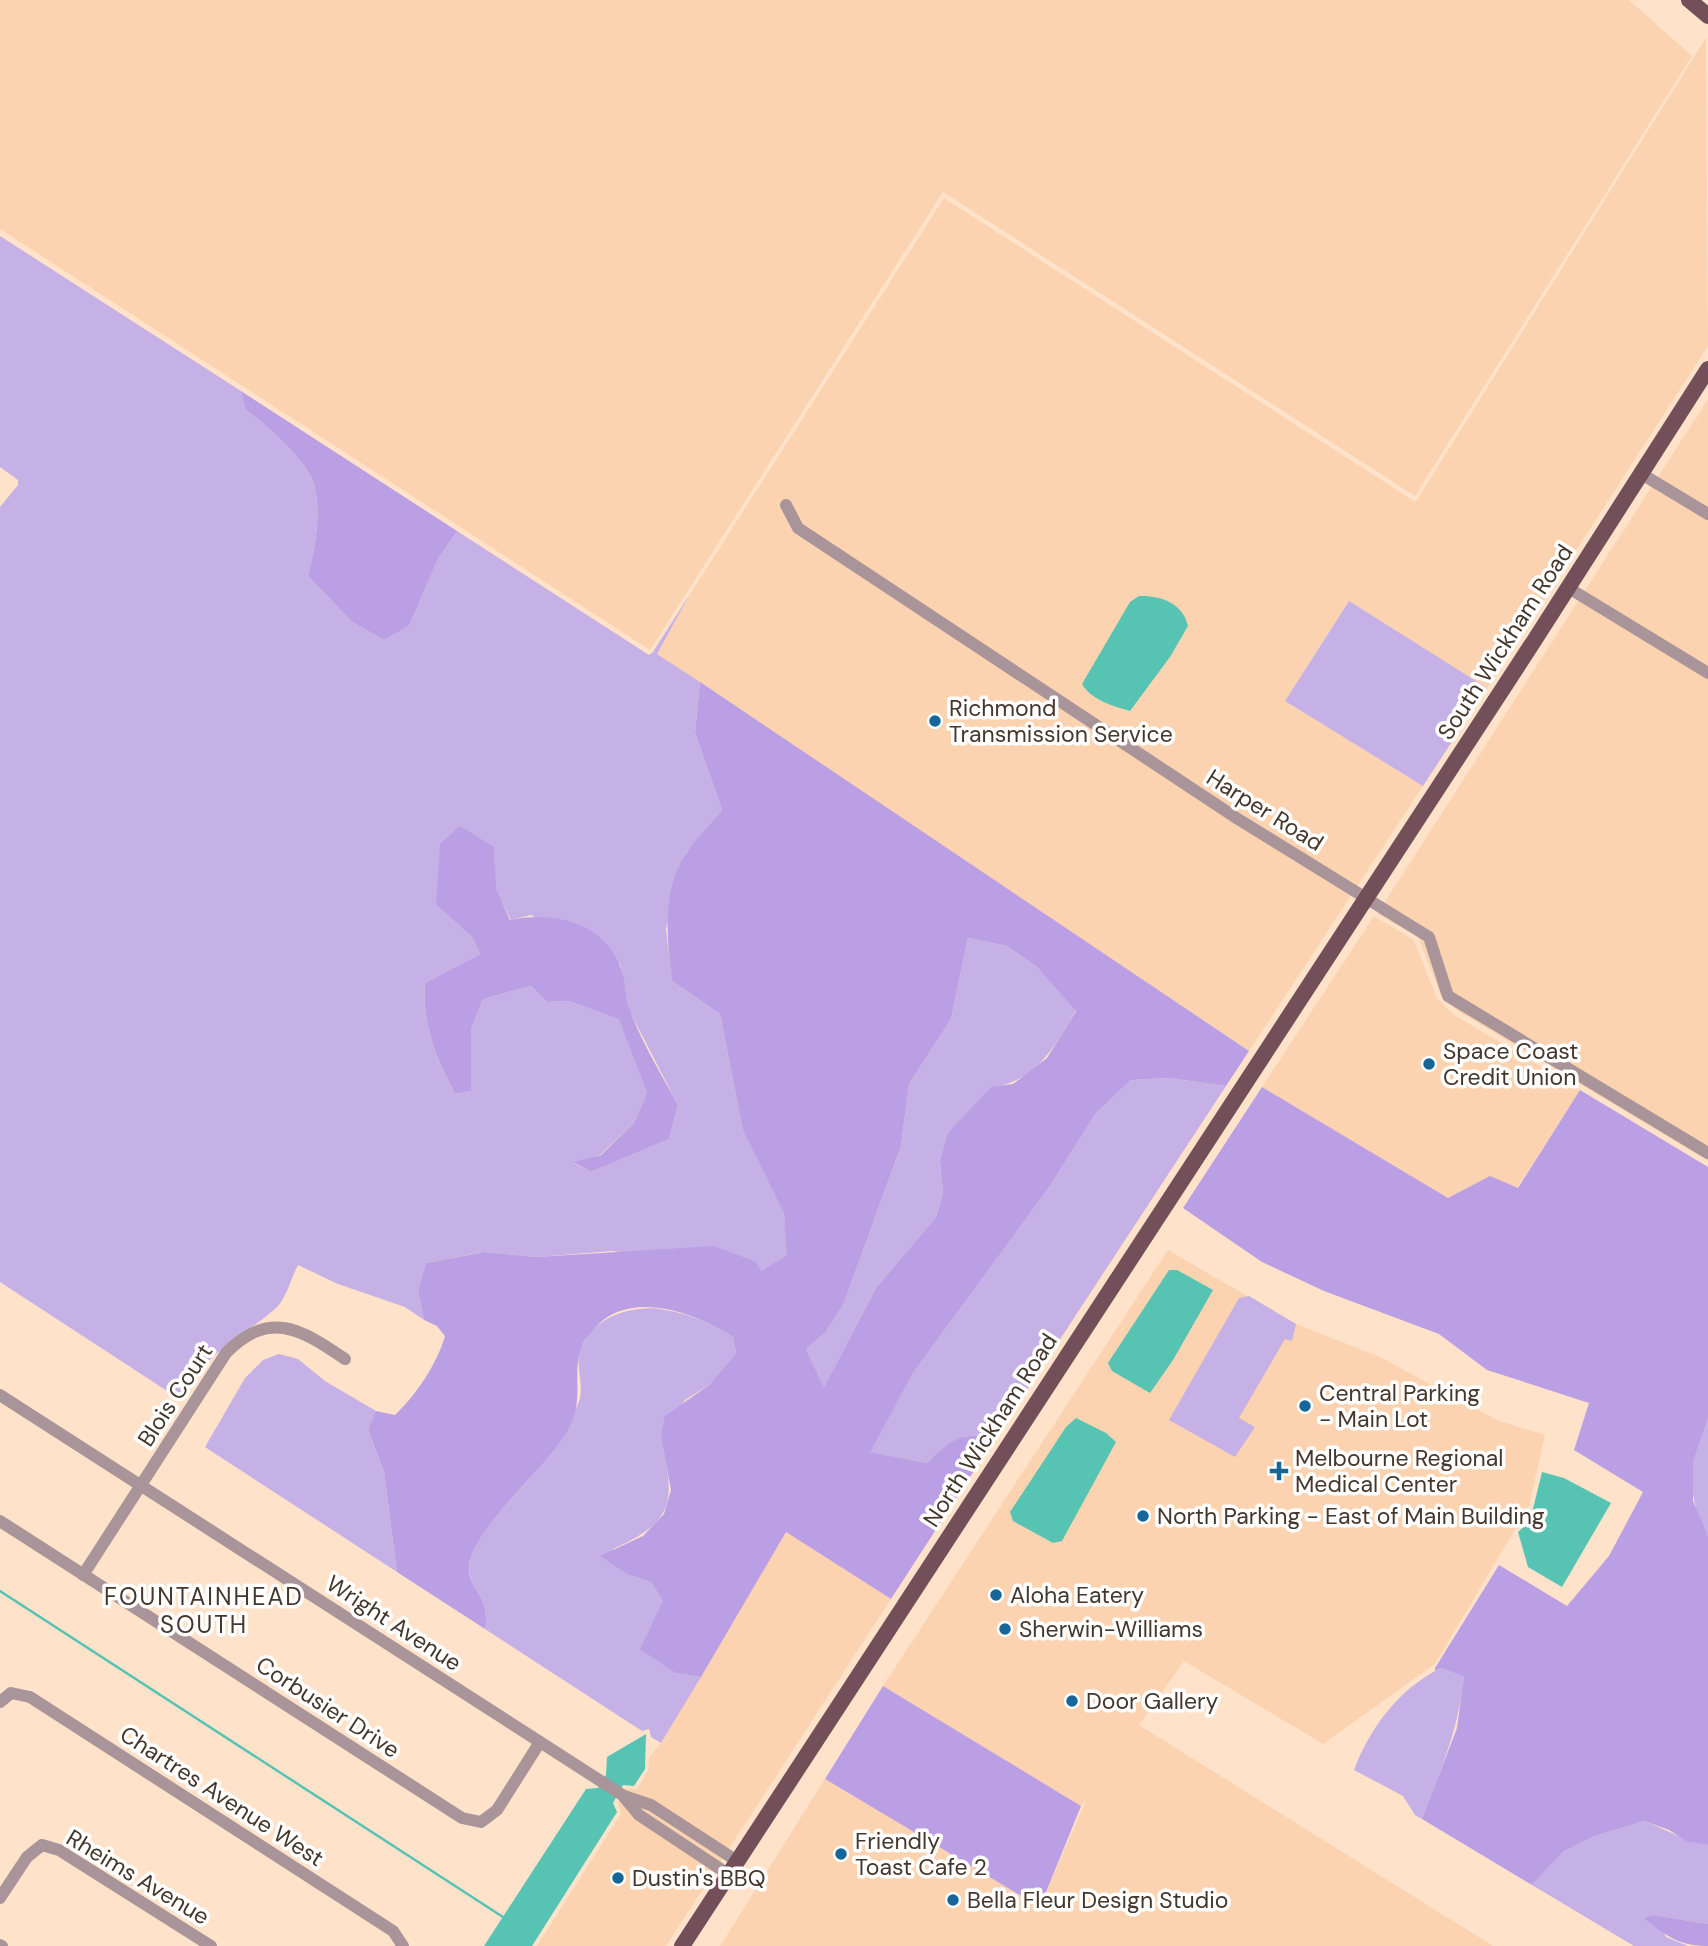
<svg xmlns="http://www.w3.org/2000/svg" width="1708" height="1946" font-family="'DM Sans',sans-serif">
	<style>
		.built { fill: #fcd3b0; fill-rule: evenodd }
		.green { fill: #c5b1e5; fill-rule: evenodd }
		.forest { fill: #bb9fe5; fill-rule: evenodd }
		.water { fill: #57c3b3 }
		.lines { fill: none; stroke-linecap: round; stroke-linejoin: round }
		.stream { stroke: #57c3b3; stroke-width: 2.5 }
		.minor { stroke: #a99599; stroke-width: 12 }
		.major { stroke: #735059; stroke-width: 16 }
		.poi-dot { fill: #166698; stroke: #fff; stroke-width: 2.5 }
		.labels { text-anchor: middle; dominant-baseline: central; stroke-width: 7; stroke-linejoin: round; paint-order: stroke }
		.street-label { font-size: 23px; fill: #45372b; stroke: #fff }
		.poi-label { font-size: 23px; fill: #45372b; stroke: #fff; text-anchor: start }
		.neighbourhood-label { font-size: 24px; letter-spacing: 2px; fill: #45372b; stroke: #fff }
	</style>
	<rect width="100%" height="100%" fill="#fee2ca"/>
	<!-- built -->
	<g class="built">
		<polygon points="0,0 1629,0 1692,56 1415,496 943,192 650,650 0,229"/>
		<path d="M1706,38L1708,346L1487,688L1348,602L1285,701L1423,786L1249,1051L657,654L690,594L944,198L1414,501L1417,500ZM1188,626L1170,657L1130,711L1101,701L1094,694Z"/>
		<polygon points="1708,399 1708,1161 1458,1011 1441,996 1418,937 1377,914"/>
		<polygon points="1374,916 1414,940 1437,998 1454,1015 1580,1090 1517,1188 1457,1194 1448,1198 1262,1087"/>
		<polygon points="1168,1250 1296,1324 1378,1356 1499,1421 1545,1435 1529,1506 1435,1664 1323,1744 1184,1661 1139,1725 1493,1946 720,1946 825,1779 1040,1907 1086,1800 1081,1806 883,1686"/>
		<polygon points="786,1532 891,1599 666,1946 537,1946 621,1814 618,1803 625,1789 637,1789 648,1771 649,1758 663,1740"/>
	</g>
	<!-- green -->
	<g class="green">
		<path d="M0,236L241,391L245,409C265,424 307,460 314,484C322,513 315,547 308,576L352,622L384,640L409,626L438,559L457,531L649,655L653,652L690,594L657,654L700,682L695,733L722,810L686,853L666,929L672,981L720,1014L743,1131L784,1214L788,1255L761,1271L613,1251L536,1257L483,1252L426,1263L418,1290L424,1320L405,1307L338,1284L298,1265C291,1278 286,1300 275,1309C245,1335 195,1360 181,1400L0,1282V507L18,485V480L0,467ZM494,847L495,889L511,920L531,915L620,964L630,1012L678,1105L669,1139L591,1172L574,1163L600,1155L634,1123L647,1093L620,1019L569,1001L547,1002L531,986L483,999L471,1029V1091L455,1094C436,1057 422,1025 425,983L480,954L472,937L436,905Z"/>
		<polygon points="1349,601 1487,688 1423,786 1285,701"/>
		<path d="M968,938L1007,946L1037,967L1076,1010C1054,1047 1038,1080 991,1088L940,1162L943,1194L936,1217L876,1288L824,1387L806,1349L826,1332L844,1303L901,1146L909,1084L951,1019Z"/>
		<path d="M1169,1078L1226,1086L996,1437C961,1432 951,1439 927,1463L869,1452L913,1373L1050,1186L1096,1113L1131,1080Z"/>
		<polygon points="1249,1296 1296,1324 1292,1341 1285,1339 1239,1418 1255,1427 1235,1457 1169,1420 1239,1298"/>
		<path d="M653,1308C683,1312 707,1320 733,1337L736,1353L709,1385L685,1400L661,1436C674,1500 678,1520 613,1549L629,1575L651,1582L663,1601L676,1673L701,1677L661,1743L651,1737L649,1729L642,1731L485,1629C492,1591 464,1591 470,1560C475,1531 528,1486 545,1458C554,1443 576,1414 580,1398C584,1379 572,1359 584,1341C601,1316 624,1309 653,1308Z"/>
		<polygon points="279,1354 298,1359 325,1381 376,1411 368,1429 384,1472 397,1572 205,1447 245,1378 263,1360"/>
		<path d="M1708,1417V1536C1687,1504 1686,1450 1708,1417Z"/>
		<path d="M1441,1668L1464,1677C1459,1728 1440,1772 1422,1819L1415,1815L1403,1796L1354,1770C1371,1726 1399,1689 1441,1668Z"/>
		<path d="M1644,1821C1667,1830 1685,1841 1708,1845V1924L1654,1915L1666,1937L1688,1946H1634L1532,1885L1564,1851L1595,1836Z"/>
	</g>
	<!-- forest -->
	<g class="forest">
		<path d="M241,391L457,531L438,559L409,626L384,640L352,622L308,576C315,547 322,513 314,484C307,460 265,424 245,409Z"/>
		<path d="M700,682L1249,1051L1226,1086L1169,1078L1131,1080L1096,1113L1050,1186L913,1373L870,1452L927,1463C951,1439 960,1432 996,1437L891,1599L786,1532L701,1677L676,1673L640,1649L663,1601L651,1582L629,1575L600,1556L643,1536L664,1514L671,1490L661,1436L665,1416L709,1385L736,1353L733,1337C697,1313 629,1288 595,1328C591,1333 584,1339 582,1345C571,1374 585,1398 569,1428C550,1464 477,1526 470,1560C463,1590 492,1591 485,1629L397,1572L384,1472L368,1429L376,1411L395,1415C416,1395 437,1364 445,1336L437,1326L424,1320L418,1290L426,1263L484,1252L536,1257L714,1246L756,1262L761,1271L787,1255L784,1214L743,1131L720,1014L672,981C667,939 661,890 687,852C697,837 711,824 722,810L695,733ZM968,938L1007,946L1037,967L1076,1011L1047,1058L1013,1084L991,1087L948,1133L940,1162L943,1194L936,1217L876,1288L824,1387L806,1349L826,1332L844,1303L901,1146L909,1084L951,1019Z"/>
		<path d="M460,826L494,847L496,889L510,920C551,911 603,921 620,966C626,981 625,998 631,1013C643,1045 662,1075 678,1105L669,1139L591,1172L573,1162L601,1155L634,1123L647,1093L619,1019L569,1001L547,1002L531,986L483,999L471,1029V1091L455,1094C436,1057 422,1025 425,983L480,954L472,937L436,905L440,844Z"/>
		<polygon points="1262,1087 1448,1198 1490,1176 1518,1188 1580,1090 1708,1167 1708,1417 1693,1461 1693,1501 1708,1536 1708,1845 1686,1841 1669,1830 1644,1821 1595,1836 1564,1851 1532,1885 1422,1819 1457,1728 1464,1677 1441,1668 1435,1671 1435,1668 1499,1565 1567,1606 1609,1556 1643,1492 1574,1450 1589,1403 1487,1370 1439,1334 1324,1291 1262,1262 1183,1208"/>
		<polygon points="883,1686 1081,1806 1040,1907 825,1779"/>
		<path d="M1654,1915L1708,1924V1946C1680,1946 1665,1936 1644,1918Z"/>
	</g>
	<!-- water -->
	<g class="water">
		<path d="M1139,596C1160,595 1183,603 1188,626L1170,657L1130,711C1113,706 1091,700 1082,684L1130,602Z"/>
		<polygon points="1169,1270 1177,1270 1213,1290 1173,1360 1150,1393 1112,1371 1108,1363"/>
		<polygon points="1076,1418 1106,1433 1116,1442 1062,1541 1053,1543 1013,1521 1010,1512 1066,1427"/>
		<polygon points="1542,1472 1564,1478 1611,1503 1562,1587 1528,1567 1518,1532 1530,1521"/>
		<polygon points="646,1734 645,1769 634,1786 623,1785 613,1803 617,1812 532,1946 484,1946 586,1789 598,1788 606,1775 607,1757"/>
	</g>
	<g class="lines">
		<!-- stream -->
		<polyline class="stream" points="0,1591 503,1917"/>
		<!-- minor -->
		<g class="minor">
			<polyline points="1640,473 1708,514"/>
			<polyline points="786,505 798,528 1238,819 1429,937 1448,996 1708,1153"/>
			<polyline points="1567,587 1708,673"/>
			<polyline points="0,1395 624,1796 651,1805 737,1861"/>
			<polyline points="0,1521 462,1818 481,1822 497,1810 540,1742"/>
			<path d="M83,1575L226,1353C269,1309 301,1329 345,1359"/>
			<polyline points="0,1702 11,1693 30,1697 393,1931 403,1946"/>
			<polyline points="624,1797 639,1815 728,1874"/>
			<polyline points="0,1898 27,1857 42,1845 59,1850 211,1946"/>
			<polyline points="0,1945 2,1946"/>
		</g>
		<!-- major -->
		<g class="major">
			<polyline points="1689,0 1708,16"/>
			<polyline points="682,1946 1534,641 1708,369"/>
		</g>
	</g>
	<!-- markers -->
	<g class="poi-dot">
		<circle cx="935" cy="721" r="7"/>
		<circle cx="1429" cy="1064" r="7"/>
		<circle cx="1305" cy="1406" r="7"/>
		<path d="M1275.5 1460.5h7v7h7v7h-7v7h-7v-7h-7v-7h7z"/>
		<circle cx="1143" cy="1516" r="7"/>
		<circle cx="996" cy="1595" r="7"/>
		<circle cx="1005" cy="1629" r="7"/>
		<circle cx="1072" cy="1701" r="7"/>
		<circle cx="841" cy="1854" r="7"/>
		<circle cx="618" cy="1878" r="7"/>
		<circle cx="953" cy="1900" r="7"/>
	</g>
	<g class="labels">
		<!-- street labels -->
		<g class="street-label">
			<text transform="translate(1505 642) rotate(-57)">South Wickham Road</text>
			<text transform="translate(1265 810) rotate(32)">Harper Road</text>
			<text transform="translate(175 1395) rotate(-57)">Blois Court</text>
			<text transform="translate(990 1430) rotate(-57)">North Wickham Road</text>
			<text transform="translate(394 1623) rotate(33)">Wright Avenue</text>
			<text transform="translate(328 1707) rotate(33)">Corbusier Drive</text>
			<text transform="translate(222 1796) rotate(33)">Chartres Avenue West</text>
			<text transform="translate(138 1877) rotate(31)">Rheims Avenue</text>
		</g>
		<!-- poi labels -->
		<g class="poi-label">
			<text x="949" y="708">Richmond<tspan x="949" dy="26">Transmission Service</tspan></text>
			<text x="1443" y="1051">Space Coast<tspan x="1443" dy="26">Credit Union</tspan></text>
			<text x="1319" y="1393">Central Parking<tspan x="1319" dy="26">- Main Lot</tspan></text>
			<text x="1295" y="1458">Melbourne Regional<tspan x="1295" dy="26">Medical Center</tspan></text>
			<text x="1157" y="1516">North Parking - East of Main Building</text>
			<text x="1010" y="1595">Aloha Eatery</text>
			<text x="1019" y="1629">Sherwin-Williams</text>
			<text x="1086" y="1701">Door Gallery</text>
			<text x="855" y="1841">Friendly<tspan x="855" dy="26">Toast Cafe 2</tspan></text>
			<text x="632" y="1878">Dustin's BBQ</text>
			<text x="967" y="1900">Bella Fleur Design Studio</text>
		</g>
		<!-- neighbourhood labels -->
		<g class="neighbourhood-label">
			<text x="204" y="1596">FOUNTAINHEAD<tspan x="204" dy="28">SOUTH</tspan></text>
		</g>
	</g>
</svg>
